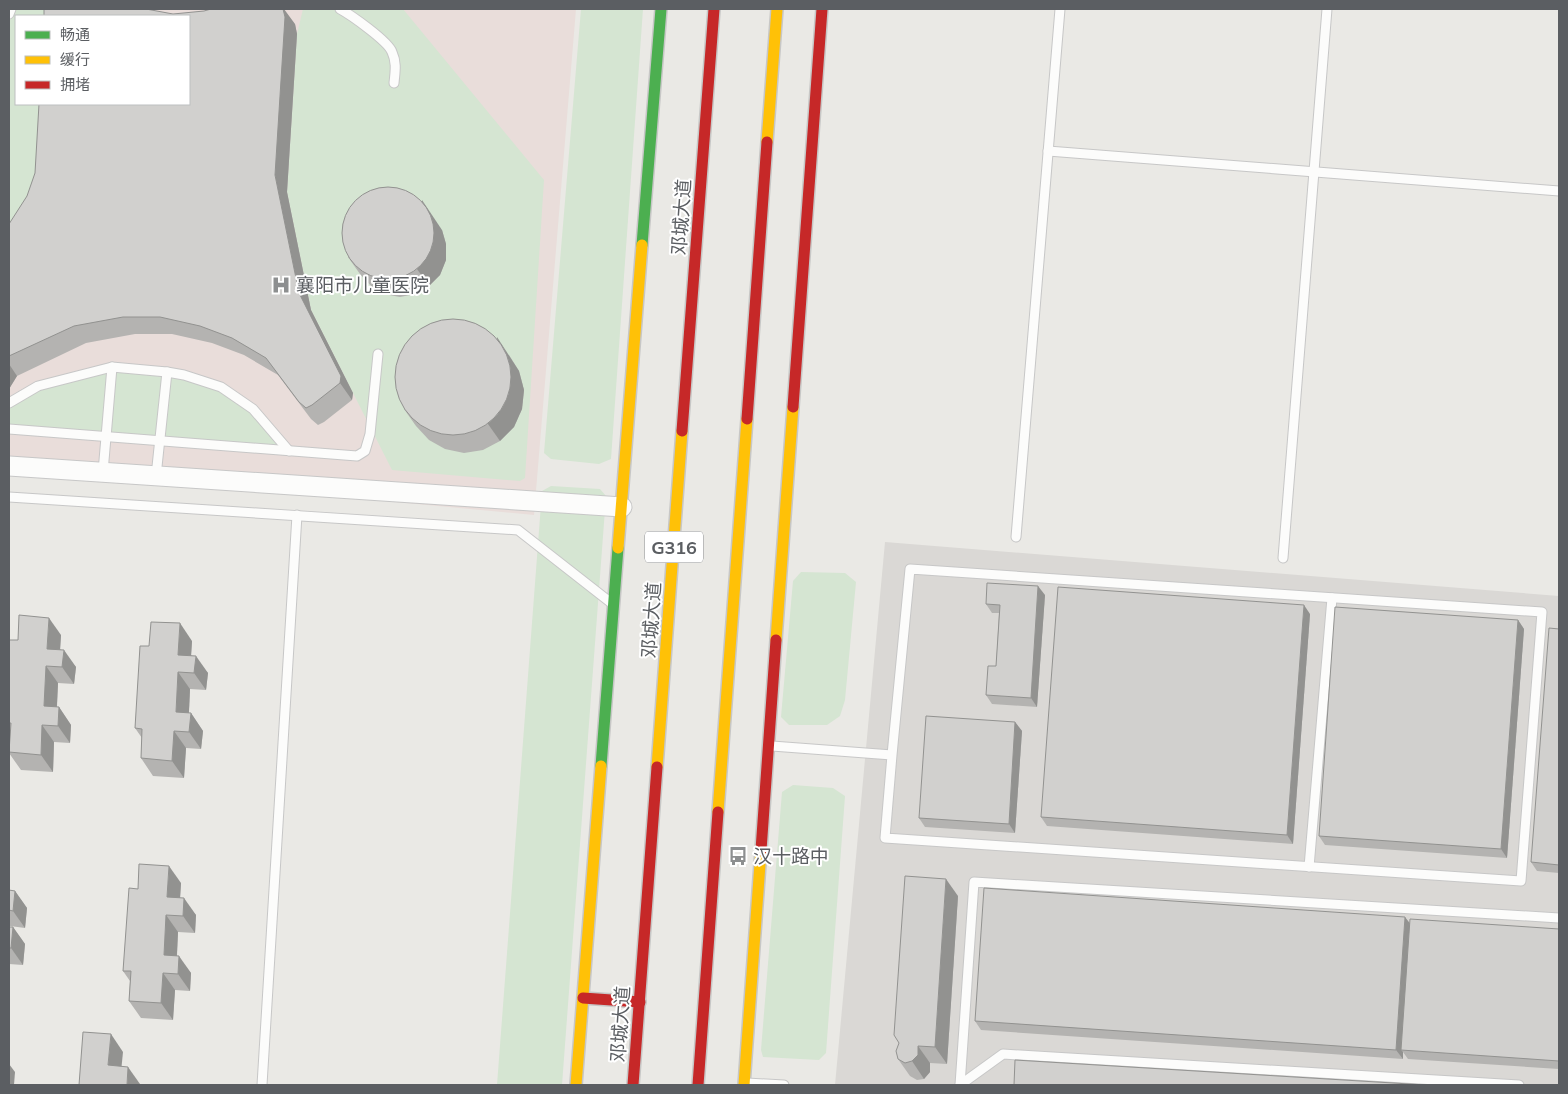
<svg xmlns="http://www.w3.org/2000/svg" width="1568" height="1094" font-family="Mulish,'Noto Sans SC',sans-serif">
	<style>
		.industrial { fill: #dad8d5 }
		.medical { fill: #e9ddda; fill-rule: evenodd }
		.green { fill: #d5e5d2 }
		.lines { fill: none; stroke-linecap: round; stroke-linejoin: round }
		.lane-casing { stroke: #c7c7c7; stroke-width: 11 }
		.street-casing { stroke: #c7c7c7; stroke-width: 21 }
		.fast-casing { stroke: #c7c7c6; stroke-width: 14 }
		.slow-casing { stroke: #c7c7c6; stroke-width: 14 }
		.jam-casing { stroke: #c7c7c6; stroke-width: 14 }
		.lane { stroke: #fcfcfb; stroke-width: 9 }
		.street { stroke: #fcfcfb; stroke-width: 19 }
		.fast { stroke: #4caf50; stroke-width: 11 }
		.slow { stroke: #ffc107; stroke-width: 11 }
		.jam { stroke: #c62828; stroke-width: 11 }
		.wall { fill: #b4b3b1 }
		.shaded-wall { fill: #929290 }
		.building { fill: #d1d0ce; stroke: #929290 }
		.labels { text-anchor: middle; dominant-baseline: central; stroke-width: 4; stroke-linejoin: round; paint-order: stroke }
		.shield { fill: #fff; stroke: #8c8e91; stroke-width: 1 }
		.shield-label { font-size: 18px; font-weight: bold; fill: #5b5e62 }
		.street-label { font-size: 19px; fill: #5b5e62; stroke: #fff }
		.poi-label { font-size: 19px; fill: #5b5e62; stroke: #fff; text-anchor: start }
	</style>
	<rect width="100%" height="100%" fill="#eae9e5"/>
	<!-- industrial -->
	<polygon class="industrial" points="885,542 1559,596 1559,1085 835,1085"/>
	<!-- medical -->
	<path class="medical" d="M9,9H576L534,515L9,466ZM16,16H189V104H16Z"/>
	<!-- green -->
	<g class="green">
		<polygon points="9,9 55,9 57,16 16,16 16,104 52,104 47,190 9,258"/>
		<polygon points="303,9 403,9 544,180 525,478 520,481 392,470 311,310 287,192 297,34"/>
		<polygon points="581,9 643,9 611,459 599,464 551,459 544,453"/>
		<polygon points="112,367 167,372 221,387 253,409 289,451 9,429 9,403 38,386"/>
		<polygon points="551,486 600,489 606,496 562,1085 497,1085 542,491"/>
		<polygon points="801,572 845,573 856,582 845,700 840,716 827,725 789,725 781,717 793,581"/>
		<polygon points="793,785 833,788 845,796 826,1053 819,1060 763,1057 761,1050 782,792"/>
	</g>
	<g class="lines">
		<!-- lane casing -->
		<g class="lane-casing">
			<g id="lane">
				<path d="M340,9C351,15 388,41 392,52C397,63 395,72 394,83"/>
				<polyline points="9,14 11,9"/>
				<polyline points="1048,151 1559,191"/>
				<polyline points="9,403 38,386 112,367 167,372 184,375 221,387 253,409 289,451"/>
				<polyline points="9,429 357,456 365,451 370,434 378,354"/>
				<polyline points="103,472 112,367"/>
				<polyline points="156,476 167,372"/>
				<polyline points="9,497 518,530 610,602"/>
				<polyline points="1016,537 1060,9"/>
				<polyline points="1283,558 1327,9"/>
				<polyline points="772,746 892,755 885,838 1521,881 1542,612 910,569 892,755"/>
				<polyline points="1309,867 1332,598"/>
				<polyline points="747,1083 784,1085"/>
				<polyline points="262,1085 297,515"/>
				<polyline points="960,1085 974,882 1559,918"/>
				<polyline points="960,1085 1003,1054 1519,1085"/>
			</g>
		</g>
		<!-- street casing -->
		<g class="street-casing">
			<polyline id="street" points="9,466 622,507"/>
		</g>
		<!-- fast casing -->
		<g class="fast-casing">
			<g id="fast">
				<polyline points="642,245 661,9"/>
				<polyline points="601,766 618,548"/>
			</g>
		</g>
		<!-- slow casing -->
		<g class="slow-casing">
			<g id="slow">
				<polyline points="767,142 777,9"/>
				<polyline points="618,548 642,245"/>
				<polyline points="776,640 793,407"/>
				<polyline points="657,767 682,431"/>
				<polyline points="718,812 747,419"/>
				<polyline points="576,1085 601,766"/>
				<polyline points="744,1085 761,850"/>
			</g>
		</g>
		<!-- jam casing -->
		<g class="jam-casing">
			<g id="jam">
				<polyline points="793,407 822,9"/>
				<polyline points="747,419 767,142"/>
				<polyline points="682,431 714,9"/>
				<polyline points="761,850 776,640"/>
				<polyline points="583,998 640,1002"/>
				<polyline points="633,1085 657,767"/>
				<polyline points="698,1085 718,812"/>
			</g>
		</g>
		<!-- lane -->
		<use href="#lane" class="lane"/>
		<!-- street -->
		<use href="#street" class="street"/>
		<!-- fast -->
		<use href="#fast" class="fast"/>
		<!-- slow -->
		<use href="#slow" class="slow"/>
		<!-- jam -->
		<use href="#jam" class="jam"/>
	</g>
	<!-- wall -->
	<g class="wall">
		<polygon points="173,14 295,24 297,34 287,192 311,310 353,393 352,400 324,422 318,425 311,419 278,375 244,355 212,343 172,334 135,334 86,343 17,376 9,389 9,224"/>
		<polygon points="442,230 446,244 446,260 440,275 429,286 415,294 400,297 384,294 371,286 360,274 348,257"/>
		<polygon points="509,355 519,371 524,390 522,409 514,427 500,441 483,450 464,453 445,449 429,440 416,426 404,409"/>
		<polygon points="1045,595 1037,707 992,704 986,695 996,666 999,613 992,613 986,604"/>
		<polygon points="1310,614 1293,844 1047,826 1041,817"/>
		<polygon points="1518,620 1524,629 1507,858 1325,845 1319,836"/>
		<polygon points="1559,629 1559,873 1537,871 1531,862"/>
		<polygon points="61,635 60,649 76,667 74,684 58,683 57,707 59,707 71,725 70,743 54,742 53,772 21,770 9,753 10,733 9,731 9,640 18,640"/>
		<polygon points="192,641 191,655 208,673 206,690 190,689 189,713 191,713 203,731 201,749 186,748 184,778 153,776 141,758 142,738 135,728 149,646"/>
		<polygon points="1015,722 1022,731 1015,833 925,827 919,818"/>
		<polygon points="9,874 10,876 9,890 15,891 27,908 25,928 10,926 10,927 13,927 25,944 23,965 9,964"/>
		<polygon points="181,883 180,898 196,915 195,933 178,932 177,956 191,973 190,991 175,990 173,1020 141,1018 129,1001 130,981 123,971 138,889"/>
		<polygon points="958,896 947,1064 930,1063 930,1072 924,1079 917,1080 910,1076 898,1059"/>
		<polygon points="1410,924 1559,929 1559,1069 1408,1059 1403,1052 1403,1059 981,1030 975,1021"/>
	</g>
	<!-- shaded-wall -->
	<g class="shaded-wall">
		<polygon points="283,9 284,9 295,24 297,34 287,192 311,310 353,393 352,400 340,383 299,293 275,175"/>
		<polygon points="422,200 442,230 446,244 446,260 440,275 429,286 417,269"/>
		<polygon points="497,337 519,371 524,390 522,409 514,427 500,441 488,424"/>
		<polygon points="9,364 17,376 9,389"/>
		<polygon points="1038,586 1045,595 1037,707 1031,698"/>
		<polygon points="1304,605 1310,614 1293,844 1287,835"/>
		<polygon points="49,618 61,635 59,666 47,649"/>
		<polygon points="1518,620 1524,629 1507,858 1501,849"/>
		<polygon points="180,623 192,641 190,672 178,655"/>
		<polygon points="64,650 76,667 74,684 62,667"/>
		<polygon points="196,656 208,673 206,690 194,673"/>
		<polygon points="46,666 58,683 56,723 44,706"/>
		<polygon points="178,672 190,689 188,730 176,712"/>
		<polygon points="59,707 71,725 70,743 58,726"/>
		<polygon points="191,713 203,731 201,749 189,732"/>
		<polygon points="1015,722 1022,731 1015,833 1009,824"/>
		<polygon points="42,725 54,742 53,772 41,755"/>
		<polygon points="174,731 186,748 184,778 172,761"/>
		<polygon points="169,866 181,883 179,914 167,897"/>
		<polygon points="9,874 10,876 9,891"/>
		<polygon points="946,879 958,896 947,1064 935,1047"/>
		<polygon points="15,891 27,908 25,928 13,911"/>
		<polygon points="184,898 196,915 195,933 183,916"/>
		<polygon points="166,915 178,932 176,972 164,955"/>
		<polygon points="1405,917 1412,926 1401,1050 1403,1052 1403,1059 1396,1050"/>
		<polygon points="13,927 25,944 23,965 11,948"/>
		<polygon points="179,956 191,973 190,991 178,974"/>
		<polygon points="163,973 175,990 173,1020 161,1003"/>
		<polygon points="111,1034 123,1052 120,1082 108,1065"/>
		<polygon points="918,1046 930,1063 930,1072 924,1079 912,1061"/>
		<polygon points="9,1064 15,1072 14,1085 9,1085"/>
		<polygon points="128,1067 140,1084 140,1085 127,1085"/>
	</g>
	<!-- building -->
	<g class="building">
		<polygon points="44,9 146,9 173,14 204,11 211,9 283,9 285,17 275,175 299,293 341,376 340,383 312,405 306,408 299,402 266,358 232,338 200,326 160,317 123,317 74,326 9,356 9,224 27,196 35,173 39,104 189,104 189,16 44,16"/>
		<circle cx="388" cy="233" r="46"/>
		<circle cx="453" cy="377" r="58"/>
		<polygon points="987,583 1038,586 1031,698 986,695 988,666 996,666 1000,605 986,604"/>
		<polygon points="1058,587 1304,605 1287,835 1041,817"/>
		<polygon points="1335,607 1518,620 1501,849 1319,836"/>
		<polygon points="19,615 49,618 47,649 64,650 62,667 46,666 44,706 59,707 58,726 42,725 41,755 9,752 11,723 9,723 9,640 18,640"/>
		<polygon points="151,622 180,623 178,655 196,656 194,673 178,672 176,712 191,713 189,732 174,731 172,761 141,758 142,729 135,728 140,646 149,646"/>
		<polygon points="1549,628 1559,629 1559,865 1531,862"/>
		<polygon points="926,716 1015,722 1009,824 919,818"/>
		<polygon points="139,864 169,866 167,897 184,898 183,916 166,915 164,955 179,956 178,974 163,973 161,1003 129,1001 131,971 123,971 129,888 138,889"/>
		<polygon points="905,876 946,879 935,1047 918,1046 918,1055 912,1061 905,1063 898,1059 896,1051 899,1043 894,1035"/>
		<polygon points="984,888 1405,917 1396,1050 975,1021"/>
		<polygon points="9,890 15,891 13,911 9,910"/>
		<polygon points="1410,919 1559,929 1559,1061 1401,1050"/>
		<polygon points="9,927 13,927 11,948 9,948"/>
		<polygon points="83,1032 111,1034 108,1065 128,1067 127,1085 79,1085"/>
		<polygon points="1015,1060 1426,1085 1014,1085"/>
	</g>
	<!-- icons -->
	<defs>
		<g id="hospital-bare" transform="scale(1.5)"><path d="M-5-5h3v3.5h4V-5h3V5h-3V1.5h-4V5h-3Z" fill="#8d8f90" stroke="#fff" stroke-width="2.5" paint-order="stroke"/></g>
		<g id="bus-bare" transform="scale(1.5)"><path d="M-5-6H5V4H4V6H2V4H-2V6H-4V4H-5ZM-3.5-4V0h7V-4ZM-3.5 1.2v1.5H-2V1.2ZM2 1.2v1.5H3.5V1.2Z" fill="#8d8f90" stroke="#fff" stroke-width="2.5" paint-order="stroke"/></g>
	</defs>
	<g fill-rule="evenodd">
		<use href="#hospital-bare" x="281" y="285"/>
		<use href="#bus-bare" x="738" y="856"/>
	</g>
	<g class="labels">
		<!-- shield labels -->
		<rect class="shield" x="645" y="531.5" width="58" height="31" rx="4"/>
		<g class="shield-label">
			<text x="674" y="547">G316</text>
		</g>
		<!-- street labels -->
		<g class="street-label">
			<text transform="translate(681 217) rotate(-86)">邓城大道</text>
			<text transform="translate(651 620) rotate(-86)">邓城大道</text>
			<text transform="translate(620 1024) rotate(-86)">邓城大道</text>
		</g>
		<!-- poi labels -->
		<g class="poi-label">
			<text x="296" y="285">襄阳市儿童医院</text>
			<text x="753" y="856">汉十路中</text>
		</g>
	</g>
	<!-- border -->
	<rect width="1568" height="1094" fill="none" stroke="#5b5e62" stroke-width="20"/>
	<!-- legend -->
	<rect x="15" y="15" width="175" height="90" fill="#ffffff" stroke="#bdbfc0"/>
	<rect x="25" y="31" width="25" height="8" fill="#4caf50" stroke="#bdbfc0"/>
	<text x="60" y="40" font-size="15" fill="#5b5e62">畅通</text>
	<rect x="25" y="56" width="25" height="8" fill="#ffc107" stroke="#bdbfc0"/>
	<text x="60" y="65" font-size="15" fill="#5b5e62">缓行</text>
	<rect x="25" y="81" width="25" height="8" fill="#c62828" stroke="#bdbfc0"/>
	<text x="60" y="90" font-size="15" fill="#5b5e62">拥堵</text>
</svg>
